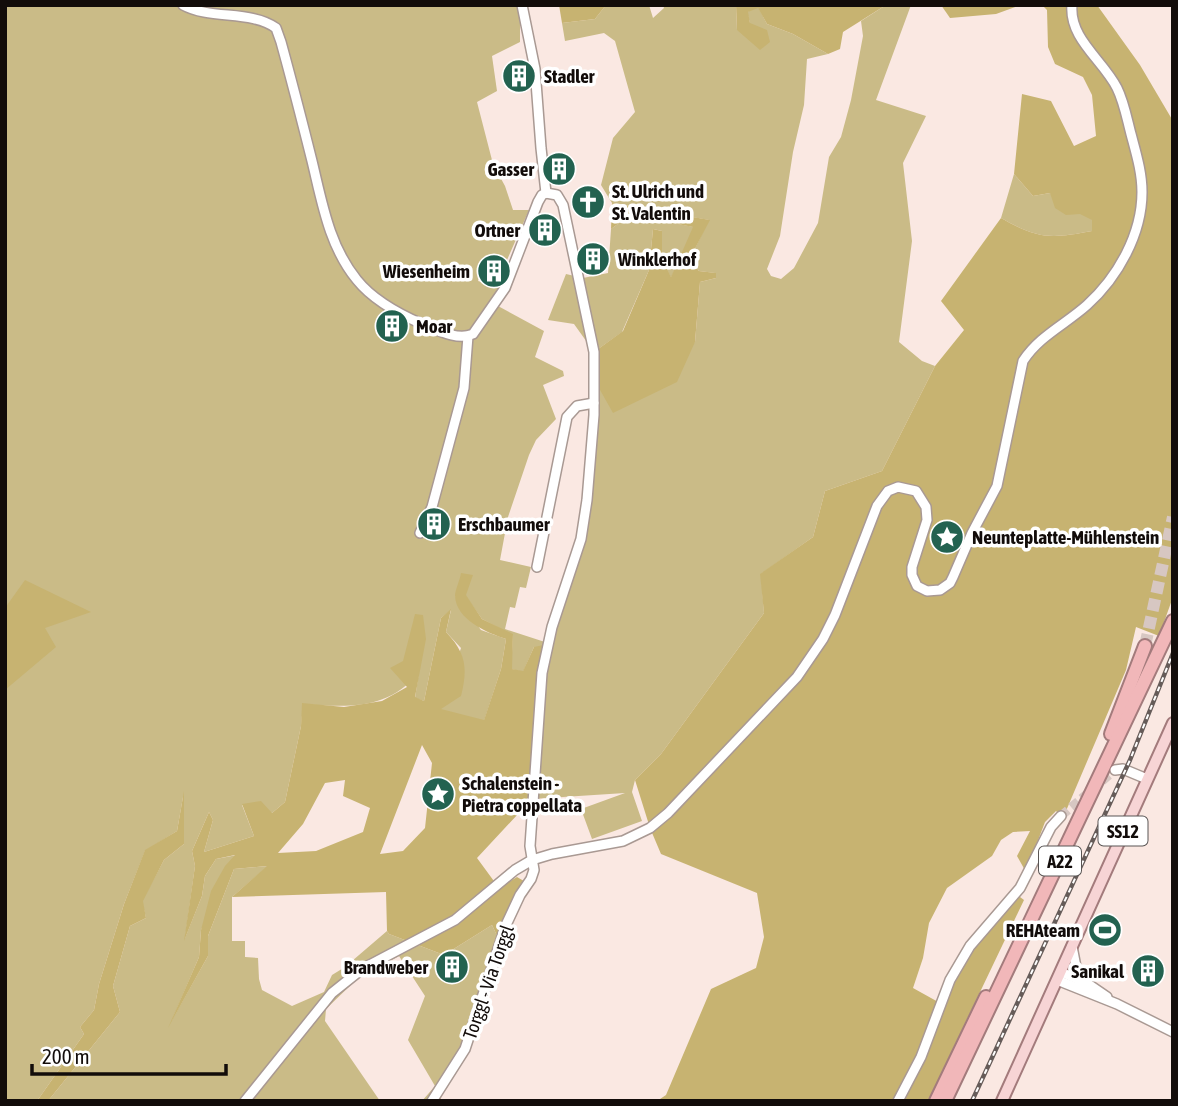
<svg xmlns="http://www.w3.org/2000/svg" width="1178" height="1106" font-family="'Asap Condensed',sans-serif">
	<style>
		.green { fill: #cabb87 }
		.forest { fill: #c7b371; fill-rule: evenodd }
		.lines { fill: none; stroke-linecap: round; stroke-linejoin: round }
		.minor-tunnel { stroke: #d7c7c2; stroke-width: 9; stroke-dasharray: 9 4.5; stroke-linecap: butt }
		.highway-tunnel { stroke: #d7c7c2; stroke-width: 12; stroke-dasharray: 12 6; stroke-linecap: butt }
		.minor-casing { stroke: #a99993; stroke-width: 12 }
		.major-casing { stroke: #a37b7c; stroke-width: 14 }
		.highway-casing { stroke: #a37b7c; stroke-width: 16 }
		.minor { stroke: #fff; stroke-width: 9 }
		.major { stroke: #f7d4d5; stroke-width: 10 }
		.highway { stroke: #f1b7b9; stroke-width: 12 }
		.rail-casing { stroke: #665c59; stroke-width: 4.5 }
		.rail { stroke: #fff; stroke-width: 2; stroke-dasharray: 5; stroke-linecap: butt }
		.labels { text-anchor: middle; dominant-baseline: central; stroke-width: 7; stroke-linejoin: round; paint-order: stroke }
		.shield { fill: #fff; stroke: #595554; stroke-width: 2 }
		.shield-label { font-size: 18px; font-weight: bold; fill: #120c0a }
		.poi-label { font-size: 19px; font-weight: bold; fill: #120c0a; stroke: #fff; text-anchor: start }
		.street-label { font-size: 19px; fill: #120c0a; stroke: #fff }
	</style>
	<rect width="100%" height="100%" fill="#fae8e2"/>
	<!-- green -->
	<g class="green">
		<path d="M5,5H520V42L492,56L497,91L477,102L493,164L505,186L513,210H529L507,260L485,257L478,281L507,289L498,306L544,331L535,357L563,371L564,376L543,385L556,419L536,440L529,455L508,517L500,560L531,567L526,588L520,587L515,608L510,607L505,629L548,643L577,554L595,381L695,342L700,282L716,278L715,273L699,271L690,258L709,220L612,203L601,185L613,138L635,112L615,41L604,33L565,41L562,23L595,19L606,5L623,7L649,5L653,18L664,8L663,5H736L737,30L750,23L747,12L758,7L767,24L793,34L828,54L807,59L804,105L793,152L780,236L767,269L771,276L781,279L794,268L818,223L829,157L841,137L851,100L863,36L861,21L886,5H911L876,100L926,116L903,163L912,241L899,342L922,361L935,366L882,471L825,491L813,537L761,574L764,613L661,754L635,780L632,792L642,821L592,839L581,809L625,793L532,799L534,647L523,672L511,669L513,635L482,619L465,595L455,596L481,630L506,639L501,669L484,721L440,710L461,648L446,632L451,610L441,618L424,701L415,698L419,672C388,711 347,707 303,704L301,726L285,802L272,813L242,805L254,836L204,852L213,820L209,812L192,851L195,866L185,938L202,896L205,876L216,859L237,855L201,930L199,957L172,1020L208,956V936L234,869L268,866L232,897V941H245V957L258,958L259,979L262,990L292,1006L324,992L332,975L345,967L387,931L389,934L444,955L492,925L500,942L478,1013L445,1083L440,1101H422L435,1086L408,1040L425,996L399,956L357,979L326,1009L325,1021L380,1101H48L120,1012L113,986L130,926L146,918L142,901L164,860L184,844L183,797L177,831L145,851L124,904L99,984L94,1010L80,1027L84,1034L37,1101H5Z"/>
		<path d="M1014,174L1033,196L1050,193L1093,220L1092,231C1050,239 1038,239 1001,218Z"/>
		<polygon points="594,192 600,194 602,202 601,212 590,211 589,216 580,214 573,209 571,198"/>
		<polygon points="626,218 657,220 694,227 671,278 662,258 662,231 653,229 649,270 622,332 594,352 574,324 548,320 566,274 583,278 608,273 611,229"/>
	</g>
	<!-- forest -->
	<g class="forest">
		<polygon points="559,5 606,5 595,19 562,23"/>
		<polygon points="736,5 886,5 843,32 840,49 828,54 793,34 767,24 758,8 748,12 750,23 767,30 770,42 760,50 737,30"/>
		<polygon points="941,5 1021,5 996,14 950,18"/>
		<path d="M1042,5H1097L1140,65L1173,121V597L1159,636L1136,627L1126,670L1063,818L1056,811L1045,822L1026,872L1017,856L1030,831L1013,832L1001,840L992,856L947,888L929,923L923,958L913,988L940,1003L970,946L1016,894L1024,900L928,1101H898L901,1094L891,1101H657L666,1095L711,989L756,968L764,937L757,893L661,854L650,828L635,780L661,754L764,613L760,574L813,537L825,491L882,471L935,366L964,330L941,301L1001,218C1038,239 1050,239 1092,231V220L1080,214L1066,215L1055,208L1050,193L1033,196L1014,174L1022,94L1051,101L1074,146L1096,136L1092,95L1083,77L1055,64L1048,47L1047,10Z"/>
		<polygon points="612,203 710,220 690,258 699,271 716,273 716,278 700,282 695,342 677,382 613,413 595,381 594,352 623,331 649,270 653,229 662,231 662,258 671,277 693,227 657,220 626,218 611,229"/>
		<path d="M461,573L473,575L466,595L482,619L513,634L512,669L523,671L534,647L548,644L532,799L477,858L499,888L517,877L529,884L500,942L492,925L444,955L389,934L387,931L386,892L232,897L267,866L234,869L208,936V956L168,1028L199,957L201,930L211,891L225,866L235,855L216,859L205,876L202,896L184,941L195,866L192,851L209,812L213,820L204,852L254,836L242,804L261,801L272,813L285,802L301,726L302,703L344,707L382,701L407,687L390,668L403,661L415,614L423,615L426,639L415,697L424,701L441,618L451,609L446,632C466,653 468,668 461,696L441,709L484,720L501,669L506,639C488,633 456,620 455,596C455,590 460,580 461,573ZM422,745L432,763L425,828L403,851L380,854ZM345,780L343,796L370,808L363,832L316,851L278,853L303,824L325,783Z"/>
		<polygon points="25,580 91,612 45,628 56,647 5,690 5,608"/>
		<polygon points="184,791 184,844 164,860 143,901 146,918 130,926 113,986 120,1012 48,1101 37,1101 84,1034 80,1027 94,1010 99,984 124,904 145,850 177,831"/>
	</g>
	<g class="lines">
		<!-- minor-tunnel -->
		<polyline class="minor-tunnel" points="1061,816 1115,770"/>
		<!-- highway-tunnel -->
		<polyline class="highway-tunnel" points="1145,646 1173,517"/>
		<!-- minor casing -->
		<g class="minor-casing">
			<g id="minor">
				<path d="M183,5C211,20 251,10 276,28L281,42C292,82 302,121 312,161C322,202 329,246 357,280C373,300 399,314 422,324C437,330 458,341 473,334L505,288L538,202L542,195L546,193"/>
				<polyline points="522,5 535,69 541,148 546,193"/>
				<polyline points="420,533 432,507 464,388 468,336"/>
				<polyline points="537,567 567,417 577,406 594,403"/>
				<polyline points="1115,770 1123,769 1147,779"/>
				<polyline points="1072,946 1076,967 1085,980"/>
				<polyline points="1061,972 1088,984 1107,997"/>
				<polyline points="1057,980 1117,1004 1173,1032"/>
				<path d="M245,1101L332,993L362,969L455,920L515,870L532,860L552,854L623,841L650,828L668,813L797,677L823,639L835,615L877,506L888,491L898,487L916,491L926,507L927,520L912,567V575L917,586L927,591L940,590L950,583L953,577L972,533L997,486L1023,361C1039,336 1066,324 1087,305C1118,277 1142,234 1142,192C1142,172 1136,153 1131,134C1127,119 1124,102 1117,88C1103,60 1069,39 1072,5"/>
				<polyline points="432,1101 465,1049 506,925 520,895 531,879 534,870 530,846 542,673 552,627 581,539 587,500 594,415 594,352 563,205 557,195 546,193"/>
				<polyline points="898,1101 921,1057 950,980 970,946 1020,888 1051,827 1061,816"/>
			</g>
		</g>
		<!-- major casing -->
		<g class="major-casing">
			<polyline id="major" points="1002,1101 1173,723"/>
		</g>
		<!-- highway casing -->
		<g class="highway-casing">
			<g id="highway">
				<polyline points="1111,734 1145,646"/>
				<polyline points="936,1101 986,997"/>
				<polyline points="945,1101 1173,621"/>
			</g>
		</g>
		<!-- minor -->
		<use href="#minor" class="minor"/>
		<!-- major -->
		<use href="#major" class="major"/>
		<!-- highway -->
		<use href="#highway" class="highway"/>
		<!-- rail casing -->
		<g class="rail-casing">
			<polyline id="rail" points="972,1101 1130,760 1173,653"/>
		</g>
		<!-- rail -->
		<use href="#rail" class="rail"/>
	</g>
	<!-- icons -->
	<defs>
		<g id="building-disc" transform="scale(1.75)"><circle r="9.5" fill="#236250" stroke="#fff"/><path d="M-4-6H4V6H1V3H-1V6H-4ZM-2.5-4.3h1.7v1.8h-1.7ZM.8-4.3h1.7v1.8H.8ZM-2.5-1h1.7V.8h-1.7ZM.8-1h1.7V.8H.8Z" fill="#fff"/></g>
		<g id="church-disc" transform="scale(1.75)"><circle r="9.5" fill="#236250" stroke="#fff"/><path d="M-1.2-6h2.4v3.5h3.3v2.4h-3.3V6h-2.4V-.1h-3.3v-2.4h3.3Z" fill="#fff"/></g>
		<g id="sight-disc" transform="scale(1.75)"><circle r="9.5" fill="#236250" stroke="#fff"/><path d="M0-6L1.8-2.2L6-1.7L2.9 1.2L3.7 5.4L0 3.3L-3.7 5.4L-2.9 1.2L-6-1.7L-1.8-2.2Z" fill="#fff"/></g>
		<g id="stadium-disc" transform="scale(1.75)"><circle r="9.5" fill="#236250" stroke="#fff"/><path d="M0-5a6.5 5 0 1 0 0 10a6.5 5 0 1 0 0-10ZM-3.5-1.8h7v3.6h-7Z" fill="#fff"/></g>
	</defs>
	<g fill-rule="evenodd">
		<use href="#building-disc" x="519" y="76"/>
		<use href="#building-disc" x="559" y="169"/>
		<use href="#church-disc" x="588" y="202"/>
		<use href="#building-disc" x="545" y="230"/>
		<use href="#building-disc" x="593" y="259"/>
		<use href="#building-disc" x="494" y="271"/>
		<use href="#building-disc" x="392" y="326"/>
		<use href="#building-disc" x="434" y="524"/>
		<use href="#sight-disc" x="947" y="537"/>
		<use href="#sight-disc" x="438" y="794"/>
		<use href="#stadium-disc" x="1105" y="930"/>
		<use href="#building-disc" x="452" y="967"/>
		<use href="#building-disc" x="1148" y="971"/>
	</g>
	<g class="labels">
		<!-- shield labels -->
		<g class="shield">
			<rect x="1098.5" y="816.5" width="49" height="29" rx="5"/>
			<rect x="1039" y="846.5" width="42" height="29" rx="5"/>
		</g>
		<g class="shield-label">
			<text x="1123" y="831">SS12</text>
			<text x="1060" y="861">A22</text>
		</g>
		<!-- poi labels -->
		<g class="poi-label">
			<text x="544" y="76">Stadler</text>
			<text x="534" y="169" text-anchor="end">Gasser</text>
			<text x="612" y="191">St. Ulrich und<tspan x="612" dy="22">St. Valentin</tspan></text>
			<text x="520" y="230" text-anchor="end">Ortner</text>
			<text x="618" y="259">Winklerhof</text>
			<text x="470" y="271" text-anchor="end">Wiesenheim</text>
			<text x="416" y="326">Moar</text>
			<text x="458" y="524">Erschbaumer</text>
			<text x="972" y="537">Neunteplatte-Mühlenstein</text>
			<text x="462" y="783">Schalenstein -<tspan x="462" dy="22">Pietra coppellata</tspan></text>
			<text x="1080" y="930" text-anchor="end">REHAteam</text>
			<text x="428" y="967" text-anchor="end">Brandweber</text>
			<text x="1124" y="971" text-anchor="end">Sanikal</text>
		</g>
		<!-- street labels -->
		<g class="street-label">
			<text transform="translate(488 982) rotate(-71)">Torggl - Via Torggl</text>
		</g>
	</g>
	<!-- border -->
	<rect width="1178" height="1106" fill="none" stroke="#120c0a" stroke-width="14"/>
	<!-- scale -->
	<path d="M32 1064v10h194v-10" fill="none" stroke="#120c0a" stroke-width="3.5"/>
	<text x="42" y="1064" font-size="21" fill="#120c0a" stroke="#ffffff" stroke-width="5" paint-order="stroke">200 m</text>
</svg>
